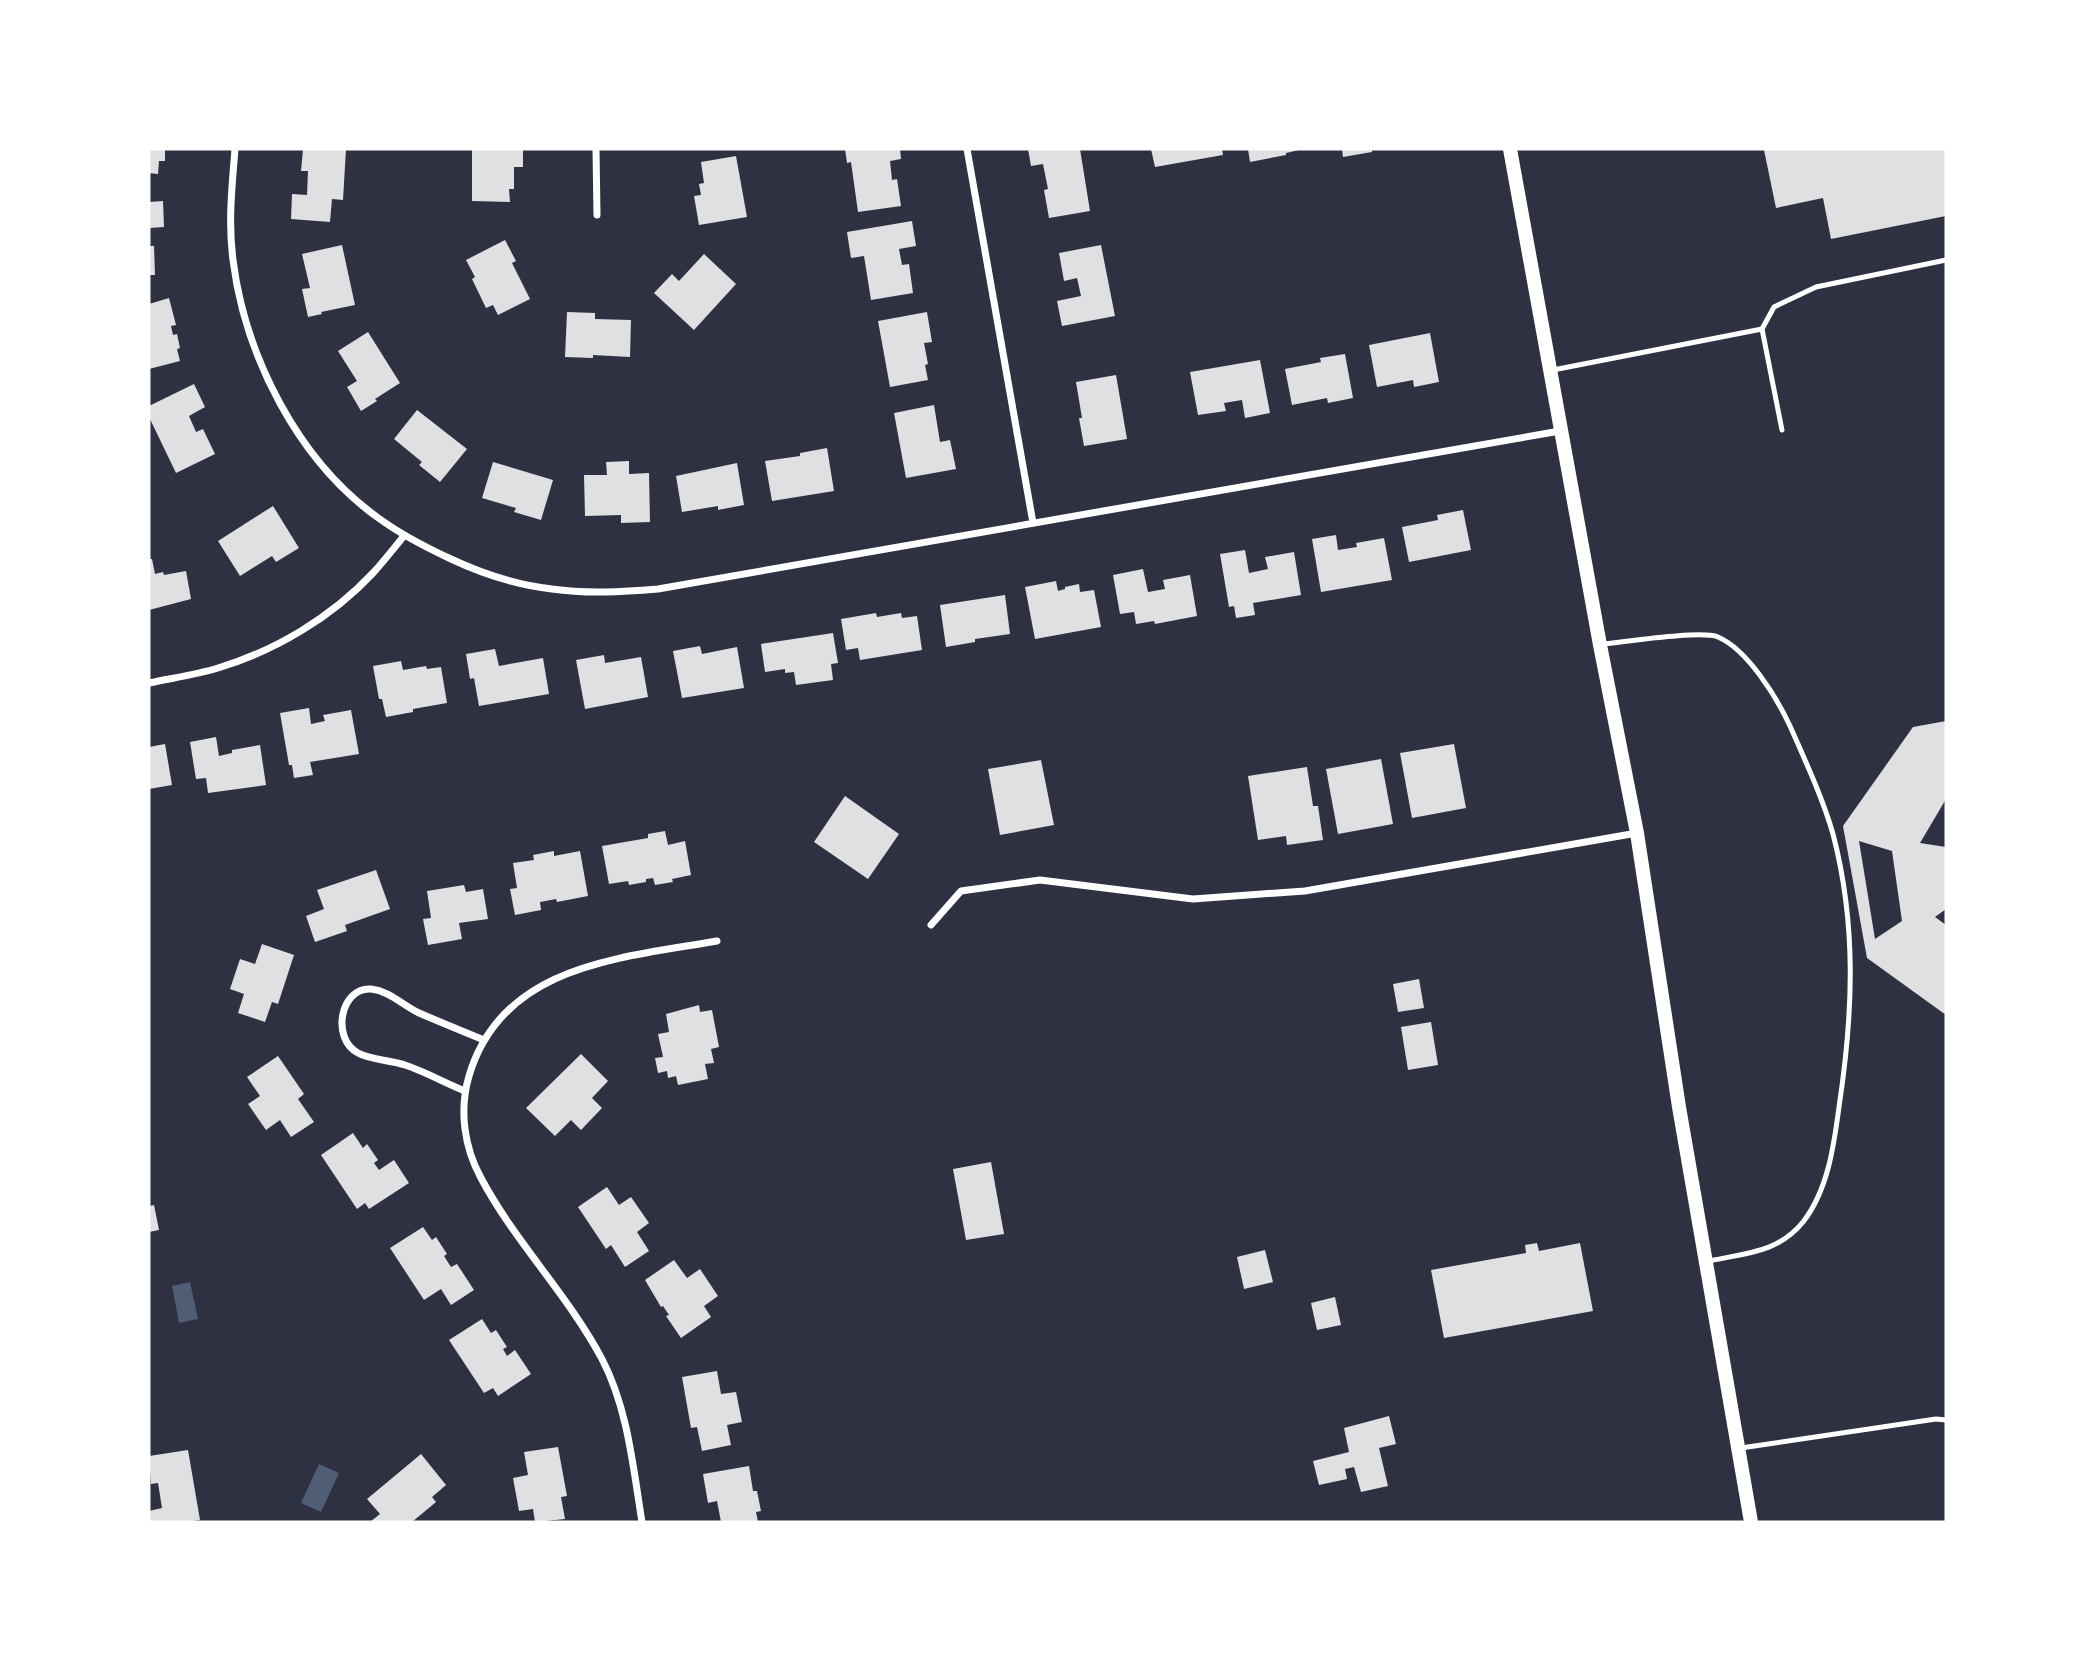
<svg xmlns="http://www.w3.org/2000/svg" width="2095" height="1671" font-family="Barlow,sans-serif">
	<style>
		.water { fill: #4f5d75 }
		.building { fill: #e0e0e3; fill-rule: evenodd }
		.lines { fill: none; stroke-linecap: round; stroke-linejoin: round }
		.service { stroke: #fff; stroke-width: 5 }
		.minor { stroke: #fff; stroke-width: 7 }
		.secondary { stroke: #fff; stroke-width: 14 }
	</style>
	<rect width="100%" height="100%" fill="#2d3142"/>
	<!-- water -->
	<g class="water">
		<polygon points="190,1282 198,1319 179,1323 172,1286"/>
		<polygon points="319,1464 339,1473 321,1512 301,1503"/>
	</g>
	<!-- building -->
	<g class="building">
		<polygon points="149,149 165,149 165,161 159,161 158,174 149,173"/>
		<polygon points="303,149 346,149 343,200 332,199 330,222 291,219 292,194 307,195 308,171 301,171"/>
		<polygon points="472,149 523,149 523,167 514,167 514,189 509,189 510,202 472,201"/>
		<polygon points="845,149 900,149 901,159 890,161 892,180 897,179 901,206 858,212 851,162 847,163"/>
		<polygon points="1028,149 1080,149 1090,211 1049,218 1044,190 1048,189 1043,164 1031,166"/>
		<polygon points="1151,149 1222,149 1223,155 1155,167"/>
		<polygon points="1248,149 1299,149 1299,150 1286,153 1286,155 1250,162"/>
		<polygon points="1342,149 1372,149 1372,152 1343,157"/>
		<polygon points="1769,149 1946,149 1946,216 1831,239 1823,198 1776,208 1764,150"/>
		<polygon points="736,156 747,217 699,225 694,196 701,195 699,184 704,183 701,162"/>
		<polygon points="163,201 164,227 149,228 149,202"/>
		<polygon points="912,221 916,246 899,249 902,265 909,264 913,293 871,300 864,256 851,258 847,232"/>
		<polygon points="505,240 516,261 512,263 530,299 498,315 493,305 486,308 472,279 475,277 466,260"/>
		<polygon points="342,245 355,305 321,312 322,314 308,317 302,289 310,288 302,254"/>
		<polygon points="1101,245 1115,316 1062,326 1057,301 1081,296 1077,278 1064,281 1059,253"/>
		<polygon points="149,246 154,246 155,275 149,275"/>
		<polygon points="704,254 736,284 694,330 654,293 672,274 679,281"/>
		<polygon points="169,298 176,325 171,326 173,335 177,334 180,348 177,349 180,361 149,369 149,304"/>
		<polygon points="567,312 595,313 595,319 631,320 630,357 593,355 593,358 565,357"/>
		<polygon points="927,312 932,342 924,343 928,364 925,365 928,380 890,387 878,321"/>
		<polygon points="368,332 400,383 375,399 377,401 361,411 347,387 357,381 338,351"/>
		<polygon points="1430,333 1439,382 1414,387 1413,380 1377,387 1369,345"/>
		<polygon points="1345,354 1353,398 1328,403 1327,398 1292,405 1285,369 1321,362 1320,358"/>
		<polygon points="1260,360 1270,413 1245,418 1242,400 1224,403 1226,411 1198,415 1190,372"/>
		<polygon points="1116,375 1127,439 1084,446 1079,418 1082,418 1076,382"/>
		<polygon points="194,384 205,407 189,416 196,432 203,429 215,454 176,473 149,417 149,406"/>
		<polygon points="934,405 940,442 950,440 956,469 906,478 894,413"/>
		<polygon points="417,410 467,449 440,482 419,465 422,462 394,439"/>
		<polygon points="827,448 834,491 772,501 765,461 800,456 800,453"/>
		<polygon points="629,461 629,474 649,473 650,522 621,523 621,515 585,516 584,475 607,475 606,462"/>
		<polygon points="493,462 553,480 541,520 514,512 516,508 482,498"/>
		<polygon points="737,463 744,505 718,510 718,506 682,512 676,476"/>
		<polygon points="273,506 299,548 276,562 272,556 240,576 218,541"/>
		<polygon points="1463,510 1471,550 1409,562 1402,527 1438,520 1437,515"/>
		<polygon points="1336,535 1338,550 1357,547 1356,543 1384,538 1392,580 1321,592 1312,539"/>
		<polygon points="1245,550 1249,573 1268,569 1265,557 1294,552 1301,595 1253,603 1255,615 1236,618 1234,606 1229,607 1220,554"/>
		<polygon points="149,559 152,559 155,574 163,572 164,575 186,571 191,599 149,610"/>
		<polygon points="1143,569 1148,592 1165,589 1163,580 1190,575 1197,616 1155,624 1154,621 1136,624 1134,612 1120,614 1113,575"/>
		<polygon points="1056,581 1058,591 1065,589 1065,587 1079,584 1080,592 1094,590 1101,627 1035,639 1025,587"/>
		<polygon points="1005,595 1010,634 975,639 975,642 946,647 940,605"/>
		<polygon points="876,613 877,617 901,613 902,618 917,616 922,650 860,660 858,648 846,650 841,619"/>
		<polygon points="833,633 838,663 831,664 833,680 796,685 794,672 785,673 785,669 765,672 761,644"/>
		<polygon points="700,646 702,654 737,647 744,688 682,698 673,651"/>
		<polygon points="495,649 499,666 543,658 549,694 479,706 474,678 470,679 466,654"/>
		<polygon points="604,655 605,663 641,657 648,697 585,709 576,660"/>
		<polygon points="401,661 403,670 426,666 427,669 441,667 447,703 413,709 413,712 386,717 382,699 379,699 373,666"/>
		<polygon points="309,708 311,724 325,721 323,715 351,710 359,754 310,762 313,775 294,778 292,765 289,765 280,713"/>
		<path d="M1946,721V799L1920,843L1946,847V909L1935,917L1946,925V1015L1867,958L1843,826L1913,727ZM1859,841L1892,851L1902,921L1875,939Z"/>
		<polygon points="216,737 219,756 232,753 232,750 260,745 266,785 208,793 206,778 196,779 190,742"/>
		<polygon points="165,744 172,785 149,789 149,747"/>
		<polygon points="1454,744 1466,808 1412,818 1400,753"/>
		<polygon points="1381,759 1393,824 1338,834 1326,769"/>
		<polygon points="1041,760 1054,825 1000,835 988,769"/>
		<polygon points="1307,767 1313,806 1318,806 1323,840 1287,845 1286,836 1258,840 1248,776"/>
		<polygon points="845,796 899,834 868,879 814,842"/>
		<polygon points="665,831 668,845 685,841 691,875 672,879 673,882 655,885 653,878 646,879 646,882 629,885 628,881 609,884 602,846 648,838 648,834"/>
		<polygon points="554,851 554,856 580,851 588,896 557,902 556,899 540,902 541,910 515,915 510,889 517,888 513,863 534,860 533,855"/>
		<polygon points="376,870 390,909 345,925 347,931 315,942 306,916 324,909 317,890"/>
		<polygon points="464,885 466,892 483,889 488,919 459,923 462,939 428,945 423,919 431,918 427,891"/>
		<polygon points="262,944 294,955 278,1004 272,1002 265,1022 238,1013 244,994 230,989 240,959 255,964"/>
		<polygon points="1419,979 1424,1008 1398,1012 1393,984"/>
		<polygon points="699,1005 700,1012 712,1010 719,1047 711,1049 714,1063 705,1064 708,1079 678,1085 676,1076 668,1078 667,1071 658,1073 655,1058 663,1057 658,1034 669,1032 666,1014"/>
		<polygon points="1431,1022 1438,1065 1408,1070 1401,1027"/>
		<polygon points="581,1054 608,1081 592,1098 602,1108 581,1130 571,1120 555,1136 526,1108"/>
		<polygon points="278,1056 304,1094 298,1099 314,1122 291,1137 280,1120 266,1130 248,1104 260,1096 247,1077"/>
		<polygon points="353,1133 363,1148 367,1144 378,1160 374,1163 379,1170 394,1160 409,1183 369,1209 365,1203 357,1209 321,1155"/>
		<polygon points="991,1162 1004,1234 966,1240 953,1169"/>
		<polygon points="607,1187 619,1205 631,1197 649,1223 637,1232 649,1251 625,1267 611,1245 606,1249 578,1207"/>
		<polygon points="154,1205 159,1230 149,1232 149,1206"/>
		<polygon points="423,1227 432,1240 436,1237 447,1254 444,1256 451,1267 457,1264 474,1290 451,1305 441,1289 424,1300 390,1248"/>
		<polygon points="1537,1243 1539,1251 1580,1243 1593,1311 1444,1338 1431,1270 1526,1253 1525,1245"/>
		<polygon points="1265,1250 1273,1282 1244,1289 1237,1257"/>
		<polygon points="674,1260 687,1278 700,1269 718,1296 704,1306 711,1317 681,1338 666,1316 669,1315 663,1306 661,1307 645,1280"/>
		<polygon points="1335,1297 1341,1325 1317,1330 1311,1303"/>
		<polygon points="482,1319 491,1333 496,1330 507,1347 503,1349 507,1356 515,1350 531,1374 498,1396 493,1388 484,1393 449,1340"/>
		<polygon points="717,1371 721,1394 736,1392 742,1422 727,1425 731,1445 702,1451 697,1427 691,1428 682,1377"/>
		<polygon points="1389,1416 1396,1444 1379,1448 1388,1486 1361,1492 1354,1467 1345,1469 1347,1479 1319,1485 1313,1461 1349,1452 1344,1428"/>
		<polygon points="558,1447 567,1496 561,1497 565,1519 535,1522 533,1509 519,1511 513,1478 528,1475 524,1452"/>
		<polygon points="188,1450 200,1520 186,1522 149,1522 149,1511 162,1508 158,1483 151,1484 149,1456"/>
		<polygon points="421,1454 446,1485 432,1497 436,1502 412,1522 370,1522 380,1514 367,1499"/>
		<polygon points="749,1466 753,1491 757,1491 761,1511 756,1512 758,1522 721,1522 717,1501 708,1503 703,1474"/>
	</g>
	<g class="lines">
		<!-- service -->
		<g class="service">
			<polyline points="1762,329 1774,307 1816,287 1946,260"/>
			<polyline points="1553,370 1762,329 1782,430"/>
			<path d="M1603,644C1625,642 1701,630 1718,637C1748,650 1777,698 1790,726C1805,760 1823,799 1833,834C1857,926 1853,1014 1839,1107C1834,1145 1828,1190 1803,1222C1778,1253 1745,1253 1709,1261"/>
			<polyline points="1741,1448 1936,1419 1946,1420"/>
		</g>
		<!-- minor -->
		<g class="minor">
			<path d="M235,149C232,186 228,223 233,260C245,356 298,460 377,517C400,534 425,547 451,559C483,574 516,585 552,589C587,594 622,592 658,589L1560,431"/>
			<polyline points="596,149 597,215"/>
			<polyline points="967,149 1033,523"/>
			<path d="M149,683C172,678 195,675 218,668C275,651 332,617 373,573C384,561 394,548 404,536"/>
			<polyline points="931,925 961,891 1040,880 1193,899 1305,891 1637,833"/>
			<path d="M465,1091C445,1083 426,1072 405,1065C391,1060 370,1060 358,1053C331,1039 340,987 371,989C390,991 402,1005 419,1013C440,1022 462,1031 484,1040"/>
			<path d="M642,1522C633,1467 628,1409 602,1359C568,1295 515,1242 481,1178C464,1147 459,1110 469,1076C502,964 621,958 717,941"/>
		</g>
		<!-- secondary -->
		<polyline class="secondary" points="1510,149 1600,645 1637,833 1679,1107 1751,1522"/>
	</g>
	<!-- border -->
	<rect width="2095" height="1671" fill="none" stroke="#ffffff" stroke-width="301"/>
</svg>
